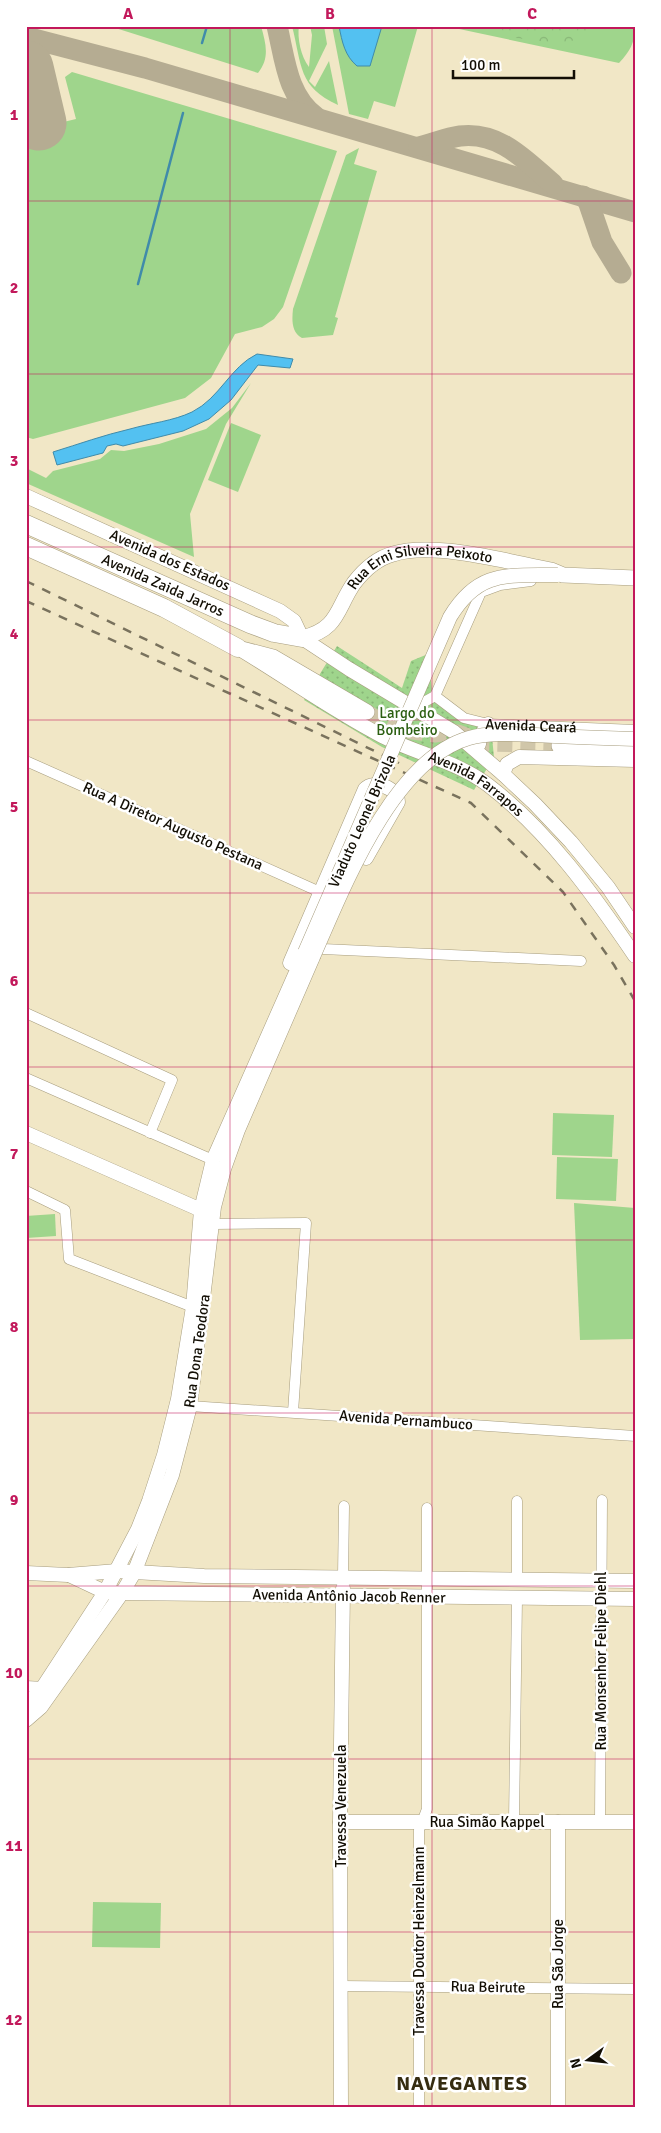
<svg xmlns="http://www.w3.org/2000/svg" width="661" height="2133" font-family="Signika,sans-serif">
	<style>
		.green { fill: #9fd58c }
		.forest { fill: url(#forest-crowns) }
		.park { fill: url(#park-dots) }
		.water { fill: #53c1f1; stroke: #408baa }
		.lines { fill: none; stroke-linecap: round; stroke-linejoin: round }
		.stream { stroke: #408baa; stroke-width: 2.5 }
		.taxiway { stroke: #b5ac92; stroke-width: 21 }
		.runway { stroke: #b5ac92; stroke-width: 55 }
		.primary-tunnel { stroke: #d0c6a9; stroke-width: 15; stroke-dasharray: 15 8; stroke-linecap: butt }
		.street-casing { stroke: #a79d7e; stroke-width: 11 }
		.secondary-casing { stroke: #a79d7e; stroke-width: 15 }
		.primary-casing { stroke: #a79d7e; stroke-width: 16 }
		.highway-casing { stroke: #a79d7e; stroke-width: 19 }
		.street { stroke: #fff; stroke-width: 10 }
		.secondary { stroke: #fff; stroke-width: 14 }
		.primary { stroke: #fff; stroke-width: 15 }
		.highway { stroke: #fff; stroke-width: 18 }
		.rail { stroke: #79725d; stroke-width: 2.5; stroke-dasharray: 9 9; stroke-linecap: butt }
		.secondary-bridge-casing { stroke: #a79d7e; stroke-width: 15; stroke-linecap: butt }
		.secondary-bridge { stroke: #fff; stroke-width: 14 }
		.grid { fill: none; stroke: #c2185b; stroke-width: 1; stroke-opacity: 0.55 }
		.labels { text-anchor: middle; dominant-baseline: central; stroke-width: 5; stroke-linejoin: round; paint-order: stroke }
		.street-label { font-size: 15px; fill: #120e04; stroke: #fff }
		.park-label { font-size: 15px; fill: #2b5f11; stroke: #fff }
		.district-label { font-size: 20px; font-weight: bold; letter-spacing: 1px; fill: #352c11; stroke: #fff }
		.neatline { fill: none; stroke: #c2185b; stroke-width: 2 }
		.grid-label { font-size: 16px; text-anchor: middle; font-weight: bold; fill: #c2185b }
	</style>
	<defs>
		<pattern id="forest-crowns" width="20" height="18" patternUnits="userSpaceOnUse" patternTransform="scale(1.25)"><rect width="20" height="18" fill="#9fd58c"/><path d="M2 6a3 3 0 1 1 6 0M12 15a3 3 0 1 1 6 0" fill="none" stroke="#88b677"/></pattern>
		<pattern id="park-dots" width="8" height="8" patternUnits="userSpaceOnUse" patternTransform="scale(1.25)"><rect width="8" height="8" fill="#9fd58c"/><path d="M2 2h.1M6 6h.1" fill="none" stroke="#88b677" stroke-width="1.8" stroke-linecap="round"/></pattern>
	</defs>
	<rect width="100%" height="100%" fill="#f1e7c6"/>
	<!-- green -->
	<g class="green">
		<path d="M109,26H261C266,44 270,58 258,73Z"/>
		<path d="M292,26H299C297,38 301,57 309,67L312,35L310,26H324L327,44L309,81L315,87L329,61L338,105C298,87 302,65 292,26Z"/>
		<polygon points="332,26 418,26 395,107 374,101 368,119 349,114"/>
		<path d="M445,26H635C635,43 630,51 619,63Z"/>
		<polygon points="72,72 337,151 283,307 274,319 262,327 235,334 211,378 185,398 33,439 26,437 26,131 76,119 65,77"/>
		<path d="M359,148L354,164L377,171L335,317L338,318L333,335L302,338C291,332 292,319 293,309L346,155Z"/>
		<polygon points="251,383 226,424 190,514 194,557 26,483 26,468 46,478 53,471 100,459 111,450 124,451 159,444 206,429 232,408"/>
		<polygon points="231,423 261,435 238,492 208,480"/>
		<polygon points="553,1113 614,1115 612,1157 552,1155"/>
		<polygon points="557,1157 618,1159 616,1201 556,1199"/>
		<polygon points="574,1203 635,1208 635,1339 580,1340"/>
		<polygon points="55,1214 56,1236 26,1238 26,1216"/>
		<polygon points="93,1902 161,1903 160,1948 92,1947"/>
	</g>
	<!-- forest -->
	<polygon class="forest" points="499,26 596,26 599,31 563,44 508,37"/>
	<!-- park -->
	<path class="park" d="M337,646L402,688L411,661L428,654L433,699C453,717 465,724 491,727L494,757L474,790L382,747L304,700Z"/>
	<!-- water -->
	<g class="water">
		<path d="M339,26H382L370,66H357C345,56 342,42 339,26Z"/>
		<path d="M257,354L293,359L290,368L258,365L231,400L209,419L183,431L123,446L116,444L107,446L103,453L57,465L53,452C79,444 104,435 130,429C151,423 173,421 192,412C220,398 230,367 257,354Z"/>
	</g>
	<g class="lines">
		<!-- stream -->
		<g class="stream">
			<polyline points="202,43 207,26"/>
			<polyline points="138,284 183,113"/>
		</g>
		<!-- taxiway -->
		<g class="taxiway">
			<path d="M277,26C285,59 287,96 316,117"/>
			<polyline points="26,37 145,68 635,212"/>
			<path d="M419,147C432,144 446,138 460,136C500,131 526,161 553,184"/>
			<polyline points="583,196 588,201 602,242 621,273"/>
		</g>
		<!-- runway -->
		<polyline class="runway" points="26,68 39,123"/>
		<!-- primary-tunnel -->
		<polyline class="primary-tunnel" points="367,712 393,728 412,732 435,735 458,732 489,744 559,746"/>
		<!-- street casing -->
		<g class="street-casing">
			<g id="street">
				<path id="s1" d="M435,696L464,718L488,724L635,730"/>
				<polyline points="409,701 424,702 435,696 481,592 500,585 531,581"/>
				<polyline points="26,761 320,892"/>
				<polyline points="323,949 581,961"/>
				<polyline points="26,1013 172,1080 150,1133"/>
				<polyline points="26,1078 213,1160"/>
				<polyline points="26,1191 65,1210 69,1259 193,1307"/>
				<polyline points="207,1227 213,1224 306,1223 293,1412"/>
				<polyline points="185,1403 190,1406 635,1436"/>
				<polyline points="517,1501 517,1580"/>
				<polyline points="343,1577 344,1506"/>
				<polyline points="26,1686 43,1687"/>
				<polyline points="514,1822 517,1598"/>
				<polyline points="600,1822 602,1500"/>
				<polyline points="341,1986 635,1989"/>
				<polyline points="419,2107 419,1830 427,1809 427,1508"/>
			</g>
		</g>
		<!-- secondary casing -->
		<g class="secondary-casing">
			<g id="secondary">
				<polyline points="26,496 280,611 294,621 302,638 349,669 454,732 503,774 535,804 571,842 608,887 635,927"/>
				<path id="s2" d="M243,651C289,679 334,711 382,736C417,754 456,761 488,785C548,831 593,894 635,956"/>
				<polyline points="479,744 480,737 488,724"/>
				<polyline points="503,774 507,764 519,757 635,760"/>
				<path d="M290,963L365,789C374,779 398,788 398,802L366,858"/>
				<polyline points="26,1133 201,1210 209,1209"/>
				<polyline points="26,1573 68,1575 117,1571 204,1576 635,1581"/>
				<polyline points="69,1575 105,1592 122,1593 635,1599"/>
				<polyline points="26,1705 43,1687 105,1592 138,1529 149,1501 164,1455 178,1399 193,1307 201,1210 213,1160 305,952"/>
				<polyline points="26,1720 41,1707 122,1593 134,1573 160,1506 172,1475 190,1406 214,1207 224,1169 238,1130 313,957"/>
				<polyline points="340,1822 635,1822"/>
				<polyline points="341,2107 340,1822 343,1588"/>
				<polyline points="558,2107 558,1822"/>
			</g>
		</g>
		<!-- primary casing -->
		<g class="primary-casing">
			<g id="primary">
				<path id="s3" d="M302,638C339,629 336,609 354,583C364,570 378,558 393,554C434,541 508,562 551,570L563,575L635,578"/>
				<polyline points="238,648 273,657 367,712"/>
				<polyline points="559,746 635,751"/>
			</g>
		</g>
		<!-- highway casing -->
		<g class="highway-casing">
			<g id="highway">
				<path id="s4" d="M26,524L250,624L274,633L302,638"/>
				<polyline points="26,546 164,608 238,648"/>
			</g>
		</g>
		<!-- street -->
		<use href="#street" class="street"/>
		<!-- secondary -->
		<use href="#secondary" class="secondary"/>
		<!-- primary -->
		<use href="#primary" class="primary"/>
		<!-- highway -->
		<use href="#highway" class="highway"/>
		<!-- rail -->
		<g class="rail">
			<polyline points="26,581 399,763"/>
			<polyline points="26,601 471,803 563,892 614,965 635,1001"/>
		</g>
		<!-- secondary-bridge casing -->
		<g class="secondary-bridge-casing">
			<g id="secondary-bridge">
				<path d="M305,952L450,617C479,569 508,576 558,575"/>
				<path d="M313,957C343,889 392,760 469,738C490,732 514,734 536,735C569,737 602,738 635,739"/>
			</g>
		</g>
		<!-- secondary-bridge -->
		<use href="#secondary-bridge" class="secondary-bridge"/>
	</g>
	<!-- grid -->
	<path class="grid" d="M230,26V2107M432,26V2107M26,201H635M26,374H635M26,547H635M26,720H635M26,893H635M26,1067H635M26,1240H635M26,1413H635M26,1586H635M26,1759H635M26,1932H635"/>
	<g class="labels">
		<!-- street labels -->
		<g class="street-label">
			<text transform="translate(170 560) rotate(24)">Avenida dos Estados</text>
			<text stroke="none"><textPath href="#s3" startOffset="151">Rua Erni Silveira Peixoto</textPath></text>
			<text stroke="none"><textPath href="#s4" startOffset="150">Avenida Zaida Jarros</textPath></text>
			<text stroke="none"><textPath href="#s1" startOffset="104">Avenida Ceará</textPath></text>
			<text stroke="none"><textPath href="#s2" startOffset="269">Avenida Farrapos</textPath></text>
			<text transform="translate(362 821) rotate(-66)">Viaduto Leonel Brizola</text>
			<text transform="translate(173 826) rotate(24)">Rua A Diretor Augusto Pestana</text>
			<text transform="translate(197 1351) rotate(-82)">Rua Dona Teodora</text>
			<text transform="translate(406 1420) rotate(4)">Avenida Pernambuco</text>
			<text transform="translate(349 1596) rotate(1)">Avenida Antônio Jacob Renner</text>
			<text transform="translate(601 1661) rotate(-90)">Rua Monsenhor Felipe Diehl</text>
			<text transform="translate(341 1806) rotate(-90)">Travessa Venezuela</text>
			<text x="487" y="1822">Rua Simão Kappel</text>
			<text transform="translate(419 1941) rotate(-90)">Travessa Doutor Heinzelmann</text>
			<text transform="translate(558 1964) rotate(-90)">Rua São Jorge</text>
			<text transform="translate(488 1987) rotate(1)">Rua Beirute</text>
		</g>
		<!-- park labels -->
		<g class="park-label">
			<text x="407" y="713">Largo do<tspan x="407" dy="17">Bombeiro</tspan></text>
		</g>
		<!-- district labels -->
		<g class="district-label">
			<text x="462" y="2083">NAVEGANTES</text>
		</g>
	</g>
	<!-- border -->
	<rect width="661" height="2133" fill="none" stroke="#ffffff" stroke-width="55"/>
	<!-- north arrow -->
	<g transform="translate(588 2060) rotate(255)" stroke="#ffffff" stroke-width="4" paint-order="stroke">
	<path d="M0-4L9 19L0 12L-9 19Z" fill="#120e04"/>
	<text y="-8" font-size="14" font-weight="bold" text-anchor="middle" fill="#120e04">N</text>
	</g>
	<!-- scale -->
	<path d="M453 70v8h121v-8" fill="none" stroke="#120e04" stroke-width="2.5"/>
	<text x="461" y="70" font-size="15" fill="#120e04" stroke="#ffffff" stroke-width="4" paint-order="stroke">100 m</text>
	<rect x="28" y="28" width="606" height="2078" class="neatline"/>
	<g class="grid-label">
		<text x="128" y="19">A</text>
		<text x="330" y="19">B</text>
		<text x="532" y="19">C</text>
		<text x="14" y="120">1</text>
		<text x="14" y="293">2</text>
		<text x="14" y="466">3</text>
		<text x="14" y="639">4</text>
		<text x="14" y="812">5</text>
		<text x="14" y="986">6</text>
		<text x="14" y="1159">7</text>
		<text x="14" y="1332">8</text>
		<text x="14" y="1505">9</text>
		<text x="14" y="1678">10</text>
		<text x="14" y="1851">11</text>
		<text x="14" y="2025">12</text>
	</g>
</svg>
